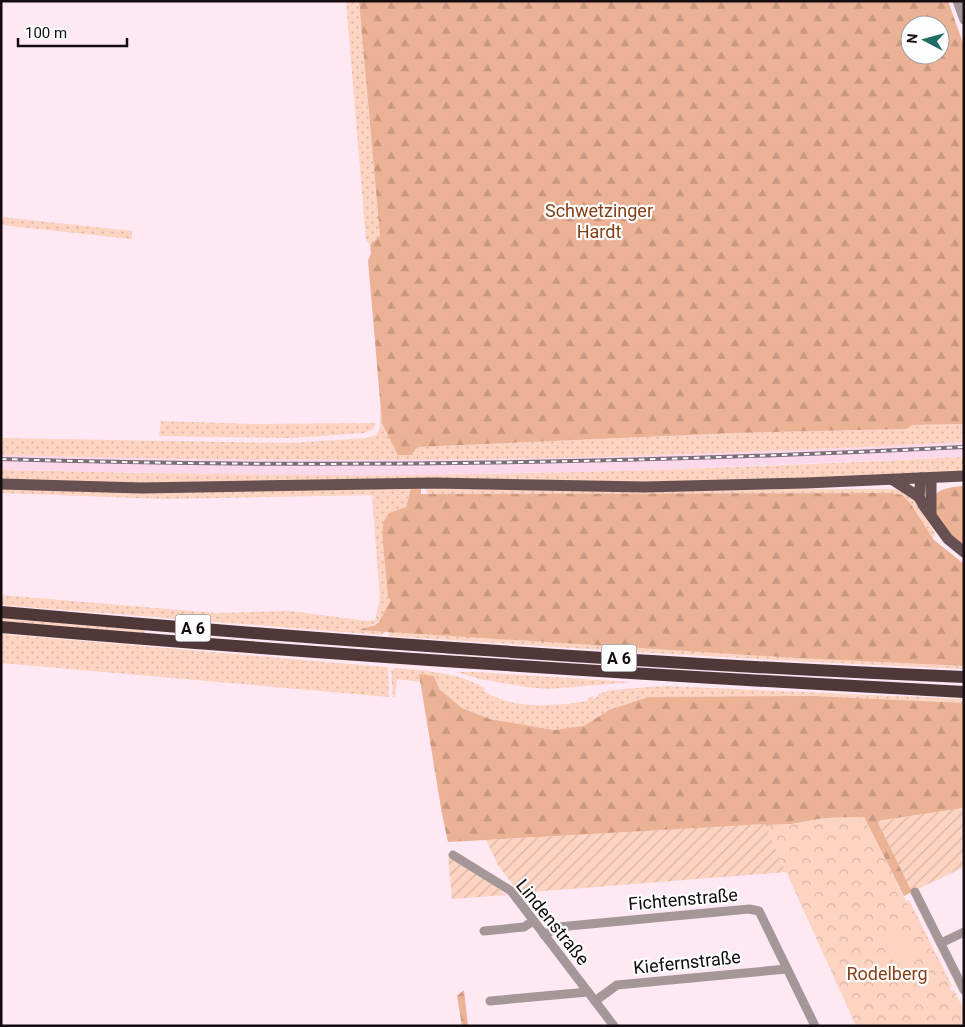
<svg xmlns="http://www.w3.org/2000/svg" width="965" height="1027" font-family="Roboto,sans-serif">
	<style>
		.built { fill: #fbd8ea }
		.grass { fill: url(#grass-dots) }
		.forest { fill: url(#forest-firs); fill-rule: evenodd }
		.park { fill: url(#park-crowns) }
		.garden { fill: url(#garden-furrows) }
		.pitch { fill: #fdd4c1 }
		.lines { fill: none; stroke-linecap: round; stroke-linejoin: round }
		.minor { stroke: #a59798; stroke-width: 9 }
		.major { stroke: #675051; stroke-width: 11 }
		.highway { stroke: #503839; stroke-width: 12 }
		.rail-casing { stroke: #7c6e76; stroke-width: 4 }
		.rail { stroke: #fdfdfd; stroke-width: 2; stroke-dasharray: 5.5; stroke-linecap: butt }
		.labels { text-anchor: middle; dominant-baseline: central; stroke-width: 4.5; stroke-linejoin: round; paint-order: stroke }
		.shield { fill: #fdfdfd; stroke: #5b5458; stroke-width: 1 }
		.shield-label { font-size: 16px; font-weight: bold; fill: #150c11 }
		.park-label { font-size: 18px; fill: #854017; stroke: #fdfdfd }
		.street-label { font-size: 18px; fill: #150c11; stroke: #fdfdfd }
	</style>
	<defs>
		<pattern id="grass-dots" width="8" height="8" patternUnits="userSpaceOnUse" patternTransform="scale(1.25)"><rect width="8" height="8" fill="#fdd4c1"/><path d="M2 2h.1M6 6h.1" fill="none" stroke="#d8b5a5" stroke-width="1.8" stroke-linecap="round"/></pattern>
		<pattern id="forest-firs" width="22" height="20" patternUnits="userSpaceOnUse" patternTransform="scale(1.25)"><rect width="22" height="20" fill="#ebb295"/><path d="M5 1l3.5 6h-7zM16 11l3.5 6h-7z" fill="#c9987f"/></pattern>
		<pattern id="park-crowns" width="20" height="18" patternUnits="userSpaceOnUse" patternTransform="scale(1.25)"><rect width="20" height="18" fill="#fdd4c1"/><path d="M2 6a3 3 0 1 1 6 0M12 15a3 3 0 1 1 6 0" fill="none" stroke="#d8b5a5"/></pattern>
		<pattern id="garden-furrows" width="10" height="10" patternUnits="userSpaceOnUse" patternTransform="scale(1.25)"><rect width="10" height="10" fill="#fdd4c1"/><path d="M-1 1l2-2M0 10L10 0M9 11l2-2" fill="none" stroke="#d8b5a5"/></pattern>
	</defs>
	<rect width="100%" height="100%" fill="#fee8f4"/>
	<!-- built -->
	<polygon class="built" points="964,442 964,457 626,471 414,475 282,475 1,470 1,455 227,459 484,459 696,454"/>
	<!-- grass -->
	<g class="grass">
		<polygon points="346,1 359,1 380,237 370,245 366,240"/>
		<polygon points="1,217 132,231 132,239 1,225"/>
		<path d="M380,406L382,423L412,455L417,447L735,433L906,429L913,425L964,424V442C827,449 690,455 553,458C369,461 185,460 1,455V438L290,443L367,438L376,435L380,428Z"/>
		<polygon points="161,421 256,424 376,423 373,429 364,433 292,438 159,436"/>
		<path d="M964,457V471L741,482L152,484L1,481V470C140,473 279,476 417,475C600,473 782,466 964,457Z"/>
		<path d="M1,488H411L406,507L389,513L382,532L388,598L391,600C382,621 380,623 359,630L385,631V633H383L382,635L1,605V595L216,613L290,611L367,621L375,620L380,599L372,495L164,499L1,493Z"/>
		<polygon points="426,488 899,489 914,499 935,533 933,538 923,523 891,493 427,494"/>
		<polygon points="1,617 145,630 145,634 1,622"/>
		<path d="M387,631L797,658L964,666V669C772,661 581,649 389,636Z"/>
		<polygon points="1,634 386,667 388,669 389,697 1,663"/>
		<path d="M393,668C424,670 458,673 485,688L484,691C512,710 556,706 588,701V698L593,696V699L599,696L598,694L611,690L665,686L964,699V703L814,696L648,697L609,710L584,727L554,730L490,719L462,708L420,674V682L397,679L395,697H393L391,670H393Z"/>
		<polygon points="456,672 473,672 632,682 548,689 526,687 480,679"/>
		<polygon points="909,900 952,986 946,990 906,901"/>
	</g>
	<!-- forest -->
	<g class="forest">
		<path d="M359,1H948L964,46V424L913,425L906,429L735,433L417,447L412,455H398L382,423L368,260L371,254L370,245L380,236ZM910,25H940V55H910Z"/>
		<path d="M964,486V547C952,537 937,523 934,507C934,503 935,499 935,495C943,487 953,487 964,486Z"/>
		<polygon points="411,488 421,488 421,494 891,493 902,495 910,503 934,540 964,564 964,666 797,658 358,630 375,625 379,622 391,600 388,598 382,532 384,521 389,513 406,507"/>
		<polygon points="419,674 434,676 439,689 462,708 490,719 554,730 584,726 609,710 648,697 814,696 964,703 964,808 878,821 912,892 904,896 864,817 825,818 792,824 448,842 442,814"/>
		<polygon points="464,990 468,1026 462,1026 457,996"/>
	</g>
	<!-- park -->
	<polygon class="park" points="864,817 951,991 954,990 964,1010 964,1026 856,1026 765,825 792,824 825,818"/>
	<!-- garden -->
	<g class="garden">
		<polygon points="964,808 964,867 912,892 877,821"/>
		<polygon points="765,824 786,872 519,893 498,865 486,840"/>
		<polygon points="448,857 494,885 506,895 452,899"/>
	</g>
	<!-- pitch -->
	<polygon class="pitch" points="907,929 921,958 898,970 884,940"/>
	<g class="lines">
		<!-- minor -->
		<g class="minor">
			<polyline points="957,1 964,20"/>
			<polyline points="453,855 511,891 614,1026"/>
			<polyline points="915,892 964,990"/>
			<polyline points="484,931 524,927 533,921"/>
			<polyline points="544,935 558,927 749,909 759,911 815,1026"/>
			<polyline points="941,943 964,932"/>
			<polyline points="490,1001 588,992"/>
			<polyline points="595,1001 617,985 787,969"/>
		</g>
		<!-- major -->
		<g class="major">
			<polyline points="921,478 919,497 924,506 948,539 964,552"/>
			<polyline points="931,478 931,513"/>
			<polyline points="893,480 919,497"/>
			<polyline points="1,484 142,488 433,483 645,487 806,483 964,476"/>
		</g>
		<!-- highway -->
		<g class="highway">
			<path d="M1,612C322,640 643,664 964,677"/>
			<path d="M1,627C322,655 642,675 964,692"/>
		</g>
		<!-- rail casing -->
		<g class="rail-casing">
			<path id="rail" d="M1,459C322,469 643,463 964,447"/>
		</g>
		<!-- rail -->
		<use href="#rail" class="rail"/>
	</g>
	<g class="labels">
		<!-- shield labels -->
		<g class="shield">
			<rect x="175.5" y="614.5" width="35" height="27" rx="4"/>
			<rect x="601.5" y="644.5" width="35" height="27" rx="4"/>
		</g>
		<g class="shield-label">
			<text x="193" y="628">A 6</text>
			<text x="619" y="658">A 6</text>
		</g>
		<!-- park labels -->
		<g class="park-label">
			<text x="599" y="210">Schwetzinger<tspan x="599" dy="21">Hardt</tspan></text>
			<text x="887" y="973">Rodelberg</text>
		</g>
		<!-- street labels -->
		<g class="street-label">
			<text transform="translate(683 899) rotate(-5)">Fichtenstraße</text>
			<text transform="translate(553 922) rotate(51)">Lindenstraße</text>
			<text transform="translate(687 962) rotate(-6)">Kiefernstraße</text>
		</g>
	</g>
	<!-- border -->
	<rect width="965" height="1027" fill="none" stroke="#150c11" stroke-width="5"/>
	<!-- north arrow -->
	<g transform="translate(925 40) rotate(276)"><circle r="24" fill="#fdfdfd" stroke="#a09d9f"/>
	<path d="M0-4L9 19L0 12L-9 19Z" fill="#216b66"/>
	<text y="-8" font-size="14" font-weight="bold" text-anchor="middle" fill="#150c11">N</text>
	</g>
	<!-- scale -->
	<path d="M18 38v8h109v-8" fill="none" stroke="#150c11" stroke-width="2.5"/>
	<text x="25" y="38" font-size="15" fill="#150c11" stroke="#fdfdfd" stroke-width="4" paint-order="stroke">100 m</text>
</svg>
